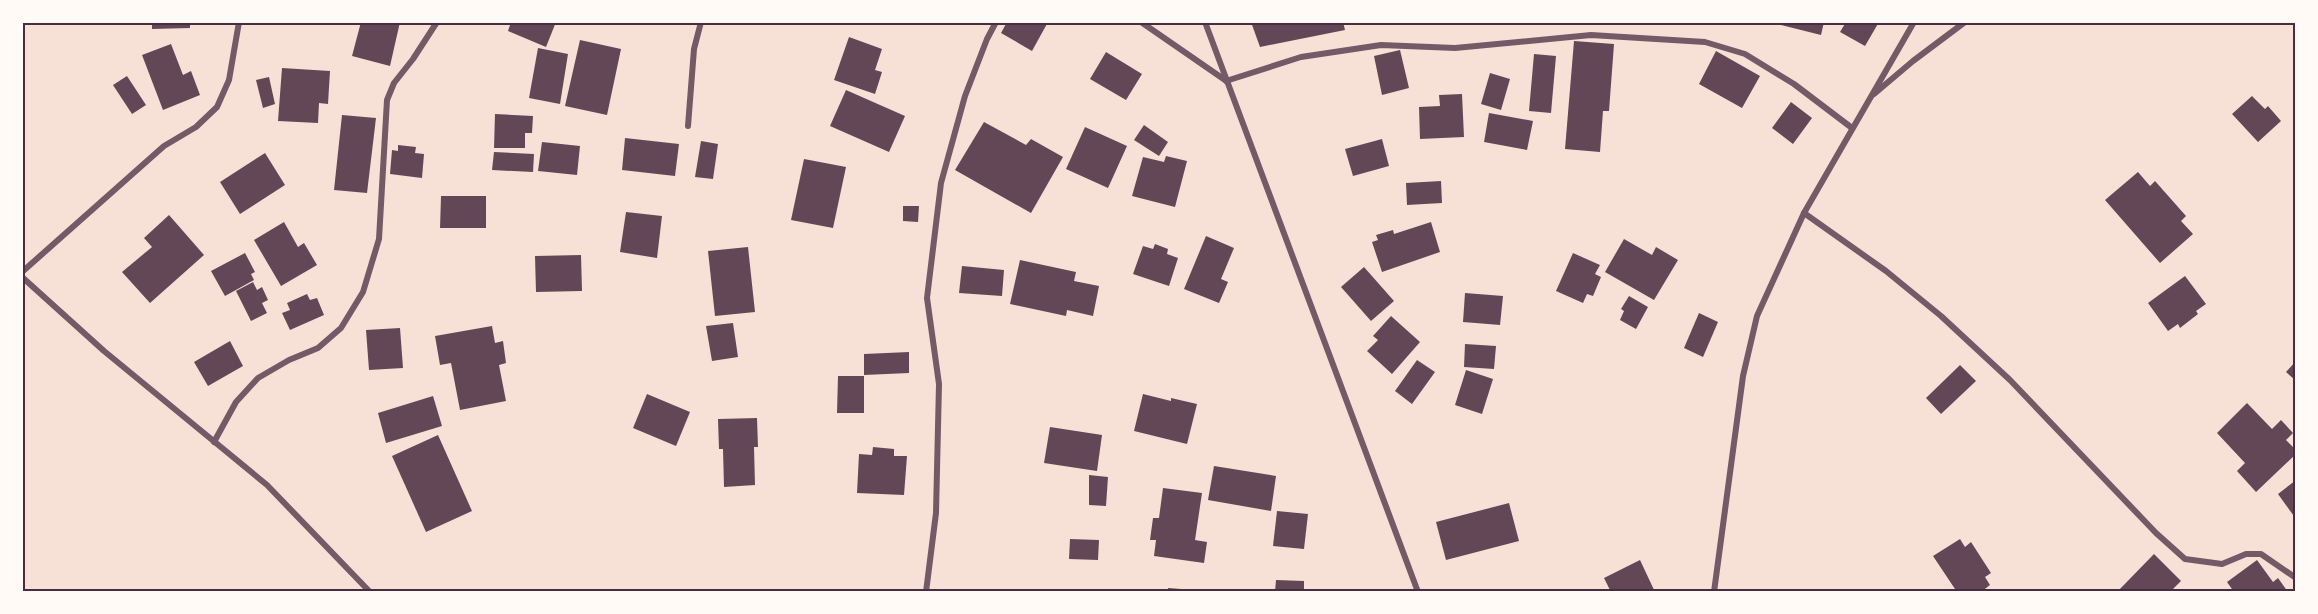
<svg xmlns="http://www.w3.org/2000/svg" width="2318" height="614" font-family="'Asap Condensed',sans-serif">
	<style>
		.building { fill: #644757 }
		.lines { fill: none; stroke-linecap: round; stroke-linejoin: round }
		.minor { stroke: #755966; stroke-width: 6 }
		.neatline { fill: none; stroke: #4a2c40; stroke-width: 2 }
	</style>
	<rect width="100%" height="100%" fill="#f7e1d7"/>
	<!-- building -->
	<g class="building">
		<polygon points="152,22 190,22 190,28 152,29"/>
		<polygon points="361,22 400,22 390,66 352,56"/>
		<polygon points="511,22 556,22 546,47 508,31"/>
		<polygon points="1007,22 1048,22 1032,51 1001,33"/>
		<polygon points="1251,22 1343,22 1345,30 1260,47"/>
		<polygon points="1769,22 1824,22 1821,35"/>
		<polygon points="1846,22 1879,22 1865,46 1840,32"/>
		<polygon points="849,37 882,49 875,70 882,72 875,94 834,80"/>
		<polygon points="580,40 621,49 607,115 565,106"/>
		<polygon points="1574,41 1614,44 1609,111 1603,111 1600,152 1565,149"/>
		<polygon points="171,44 183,75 191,71 200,95 163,110 142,55"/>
		<polygon points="538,48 568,54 560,104 529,98"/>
		<polygon points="1400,50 1409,88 1382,95 1374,56"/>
		<polygon points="1716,51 1760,76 1742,108 1699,84"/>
		<polygon points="1106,52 1142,74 1126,100 1090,79"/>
		<polygon points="1534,54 1556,56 1551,113 1529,111"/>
		<polygon points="282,68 330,71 328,104 319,103 318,123 278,121"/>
		<polygon points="1490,73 1510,79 1501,110 1481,104"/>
		<polygon points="127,76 146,105 132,114 113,85"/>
		<polygon points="269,77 275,104 263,108 256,80"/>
		<polygon points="846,90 905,116 889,152 830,126"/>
		<polygon points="1462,94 1464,137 1420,139 1419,107 1440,106 1439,95"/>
		<polygon points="2252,96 2265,109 2268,106 2281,121 2258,142 2232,114"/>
		<polygon points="1791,102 1812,118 1793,144 1772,128"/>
		<polygon points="1489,113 1533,121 1527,150 1484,142"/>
		<polygon points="495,114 533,116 532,133 525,133 525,148 494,148"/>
		<polygon points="342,115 376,118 367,193 334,190"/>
		<polygon points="984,122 1026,145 1031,139 1063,157 1031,213 955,170"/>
		<polygon points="1144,125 1168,142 1159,156 1134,140"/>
		<polygon points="1085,127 1127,146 1108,188 1066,169"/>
		<polygon points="625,138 679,144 675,176 622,170"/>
		<polygon points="1382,139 1389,166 1353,176 1345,149"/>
		<polygon points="701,141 718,144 713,179 695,177"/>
		<polygon points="542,142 580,146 577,175 538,171"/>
		<polygon points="398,145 416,147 415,153 424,154 422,178 390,174 392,150 398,151"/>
		<polygon points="494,152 534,154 533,172 492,170"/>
		<polygon points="265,153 285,185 240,214 220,182"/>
		<polygon points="1166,156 1187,161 1175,207 1132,196 1143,157 1164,162"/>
		<polygon points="804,159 846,167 833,228 791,220"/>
		<polygon points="2138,172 2150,186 2155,181 2186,216 2181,221 2193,234 2160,263 2105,200"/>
		<polygon points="1441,181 1442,203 1407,205 1406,183"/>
		<polygon points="441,196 486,196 486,228 440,228"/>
		<polygon points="903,206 919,206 918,222 903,221"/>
		<polygon points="626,212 662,216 657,258 620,252"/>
		<polygon points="169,215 204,255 150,303 122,272 152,247 144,238"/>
		<polygon points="284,222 298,247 304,243 317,265 281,286 254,240"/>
		<polygon points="1431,222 1440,252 1382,272 1372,242 1378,240 1376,235 1393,230 1394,234"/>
		<polygon points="1206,236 1234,248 1221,279 1228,282 1219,303 1184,289"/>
		<polygon points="1624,239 1652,255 1656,247 1678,260 1654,300 1605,272"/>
		<polygon points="1155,244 1168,249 1167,254 1178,258 1169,286 1133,274 1143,246 1153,249"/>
		<polygon points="748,247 755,312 715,316 708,251"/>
		<polygon points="245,253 255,272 251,274 254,280 225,296 211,271"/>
		<polygon points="1573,253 1600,265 1595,274 1601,277 1593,296 1587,294 1583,303 1556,291"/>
		<polygon points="581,255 582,291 536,292 535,256"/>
		<polygon points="1020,260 1076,272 1074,281 1099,286 1093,316 1067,310 1066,316 1010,304"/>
		<polygon points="962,266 1004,270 1002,296 959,293"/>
		<polygon points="1364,267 1394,301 1371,321 1341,287"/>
		<polygon points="2185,276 2206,304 2196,311 2198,314 2180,328 2178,324 2168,331 2148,303"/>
		<polygon points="253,282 257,290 262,287 268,300 262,303 267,313 251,321 236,291"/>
		<polygon points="1465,293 1503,296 1500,325 1463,322"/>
		<polygon points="307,294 310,300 317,298 324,315 290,330 282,313 290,310 287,303"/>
		<polygon points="1629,296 1648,307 1636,329 1620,320 1624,311 1621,309"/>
		<polygon points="1699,313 1718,322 1703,357 1684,348"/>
		<polygon points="1391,316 1420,342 1392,374 1367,351 1378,340 1373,336"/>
		<polygon points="733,323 738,357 712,361 706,326"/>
		<polygon points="492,326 495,343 503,341 506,363 499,365 506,401 460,410 451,363 440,365 435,336"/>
		<polygon points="400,328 403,368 369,370 366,330"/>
		<polygon points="230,341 243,366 208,386 194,362"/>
		<polygon points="1465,344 1496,346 1494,369 1464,367"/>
		<polygon points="909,352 909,373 864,375 864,354"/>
		<polygon points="1417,360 1435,372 1412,404 1395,391"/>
		<polygon points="2296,361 2296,381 2286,372"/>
		<polygon points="1960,365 1976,381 1941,414 1926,398"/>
		<polygon points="1466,370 1493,379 1482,414 1455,405"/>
		<polygon points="838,376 864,376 864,413 837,413"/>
		<polygon points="647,394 690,412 676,446 633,428"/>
		<polygon points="1143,394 1171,401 1171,398 1197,404 1187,444 1134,431"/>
		<polygon points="433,396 442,426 386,443 378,413"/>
		<polygon points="2247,403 2272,429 2281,420 2293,433 2286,440 2296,450 2296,454 2256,492 2237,471 2245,463 2217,433"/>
		<polygon points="757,418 758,447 754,447 755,485 724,487 723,449 719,449 718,419"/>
		<polygon points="1050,427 1102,435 1097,471 1044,463"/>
		<polygon points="438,435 472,511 426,532 392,456"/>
		<polygon points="873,447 894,449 894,456 907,456 904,495 857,493 859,454 872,455"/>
		<polygon points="1214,466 1276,476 1271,511 1208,500"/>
		<polygon points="1089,475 1108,477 1106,506 1089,505"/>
		<polygon points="2296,480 2296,519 2278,494"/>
		<polygon points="1163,488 1202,493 1195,540 1207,542 1204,563 1154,556 1156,540 1150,540 1153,518 1159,518"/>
		<polygon points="1509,503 1519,541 1446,560 1436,522"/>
		<polygon points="1277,511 1308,514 1304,549 1273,546"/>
		<polygon points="1070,539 1099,540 1098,560 1069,559"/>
		<polygon points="1960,539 1965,547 1971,542 1991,573 1985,577 1990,585 1981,592 1957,592 1933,556"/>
		<polygon points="2154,554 2181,581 2170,592 2117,592"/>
		<polygon points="1640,560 1655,592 1611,592 1604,578"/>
		<polygon points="2257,560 2273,582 2278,578 2288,592 2234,592 2227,582"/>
		<polygon points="1276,580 1304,581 1304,592 1275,592"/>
		<polygon points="1168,588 1195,590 1195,592 1168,592"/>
	</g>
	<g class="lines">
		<!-- minor -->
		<g class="minor">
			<polyline points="1141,22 1225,80"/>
			<polyline points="1205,22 1418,592"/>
			<polyline points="1226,81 1301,57 1381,45 1455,48 1591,35 1705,42 1745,54 1794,84 1852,128"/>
			<polyline points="1874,94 1913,61 1965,22"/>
			<polyline points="688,126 694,49 701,22"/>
			<polyline points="1804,213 1886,271 1941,316 2010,380 2156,533 2185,559 2222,564 2246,554 2261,554 2296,578"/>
			<polyline points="22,272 164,146 196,127 217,107 229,80 239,22"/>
			<polyline points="22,277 104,351 267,485 370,592"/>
			<polyline points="214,442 236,402 258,378 289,360 318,348 341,328 363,292 379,239 387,100 394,83 413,59 437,22"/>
			<polyline points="926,592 936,513 939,384 927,298 941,183 965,96 987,39 996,22"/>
			<polyline points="1714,592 1743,376 1757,316 1804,213 1914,22"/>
		</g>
	</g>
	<!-- border -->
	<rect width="2318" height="614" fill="none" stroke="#fffaf5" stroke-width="48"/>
	<rect x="24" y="24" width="2270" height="566" class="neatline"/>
</svg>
